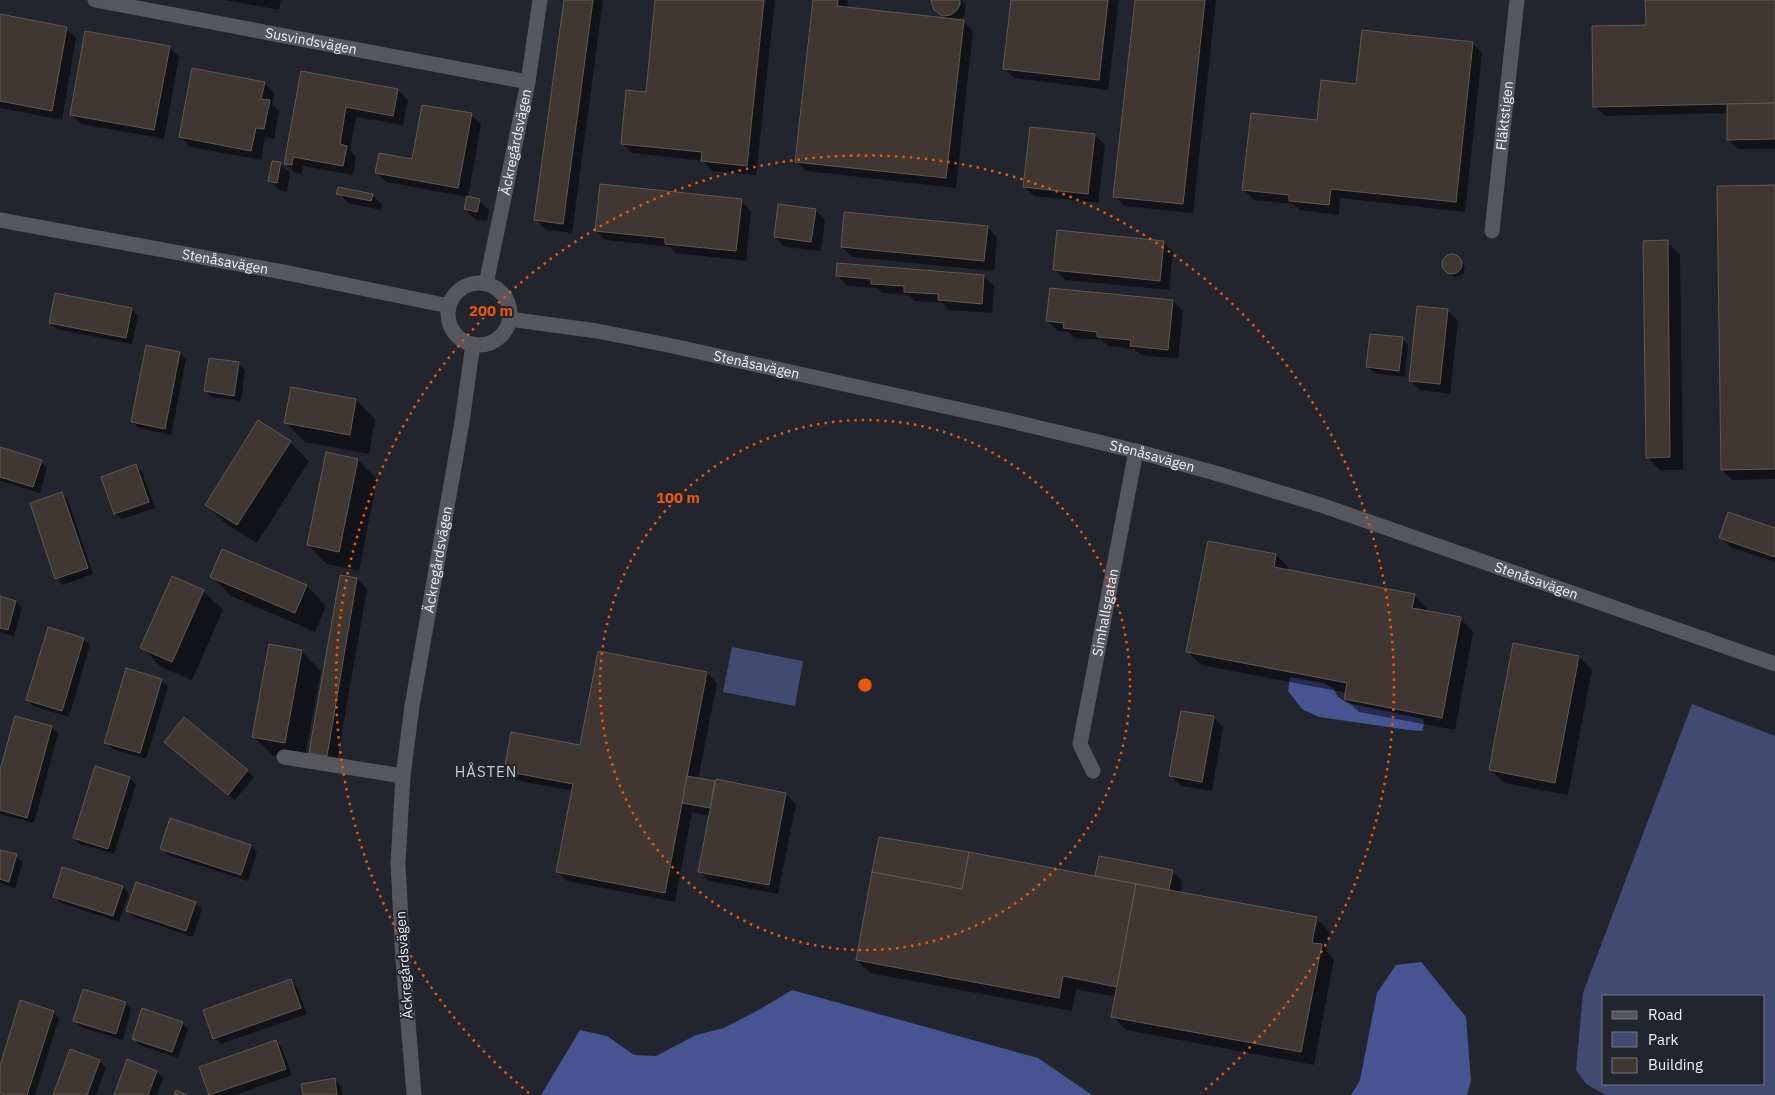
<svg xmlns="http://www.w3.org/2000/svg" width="1775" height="1095" font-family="'IBM Plex Sans',sans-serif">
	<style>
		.green { fill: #414b72; fill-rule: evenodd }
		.forest { fill: #475492 }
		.shadow { fill: #0007 }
		.building { fill: #413732; stroke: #635853 }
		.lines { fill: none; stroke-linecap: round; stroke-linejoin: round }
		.minor { stroke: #56575c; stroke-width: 15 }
		.tertiary { stroke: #56575c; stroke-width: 15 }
		.ring { fill: none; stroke: #e8590c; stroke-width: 2.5; stroke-dasharray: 2.5 5 }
		.labels { text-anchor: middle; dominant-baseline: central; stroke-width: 4; stroke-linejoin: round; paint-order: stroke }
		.street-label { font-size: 14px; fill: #f0f2f8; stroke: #22252d }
		.neighbourhood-label { font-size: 15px; letter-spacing: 1px; fill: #c8cbd7; stroke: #22252d }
		.centre { fill: #e8590c; stroke: #22252d; stroke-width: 2.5 }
		.ring-label { font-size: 15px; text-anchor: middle; font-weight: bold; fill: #e8590c; stroke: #22252d; stroke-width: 4; stroke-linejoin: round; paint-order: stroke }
	</style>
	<rect width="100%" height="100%" fill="#22252d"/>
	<!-- green -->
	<g class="green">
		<polygon points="732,647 803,661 795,706 723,692"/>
		<path d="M1692,704L1775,736V1095H1606L1586,1084L1576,1070L1583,993ZM1604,996H1764V1084H1604Z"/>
	</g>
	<!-- forest -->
	<g class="forest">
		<polygon points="1290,677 1324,683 1334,689 1337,696 1347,703 1423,719 1424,724 1422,731 1409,730 1319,717 1302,709 1288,691"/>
		<polygon points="1421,962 1466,1017 1471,1081 1467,1095 1351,1095 1360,1080 1377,993 1396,965"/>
		<polygon points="792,990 1038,1058 1092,1095 541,1095 580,1030 607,1036 634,1055 656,1056 696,1035 724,1028 762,1008"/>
	</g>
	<!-- shadow -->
	<g class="shadow">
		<polygon points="225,0 281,0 279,10"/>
		<polygon points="565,0 603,0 572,233 546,230 536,220"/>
		<polygon points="656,0 775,0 756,175 713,171 703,161 632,153 622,143 647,93"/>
		<polygon points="814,0 848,0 847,9 945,19 938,13 933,0 961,0 965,3 965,12 964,16 958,21 963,21 973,31 956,188 806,171 796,161"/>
		<polygon points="1012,0 1119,0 1108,90 1014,78 1004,68"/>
		<polygon points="1136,0 1216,0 1193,213 1125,206 1115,196"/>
		<polygon points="1647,0 1775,0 1775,149 1738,149 1728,139 1728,113 1605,116 1595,106 1647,26"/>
		<polygon points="0,15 66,28 76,38 62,120 0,108"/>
		<polygon points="1472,43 1482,53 1465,212 1340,198 1339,215 1300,210 1293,204 1254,200 1244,190 1357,85"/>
		<polygon points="169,47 179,57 164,139 81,124 71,114"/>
		<polygon points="302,73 398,90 408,100 403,125 356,117 350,150 356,157 353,175 303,166 302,174 295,173 285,163"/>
		<polygon points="264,83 274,93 272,104 279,111 274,139 265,137 261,160 190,147 180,137"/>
		<polygon points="471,115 481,124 468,198 479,200 489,210 487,221 475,219 465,209 468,197 386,182 377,173 413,161"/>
		<polygon points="1095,135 1105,145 1098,203 1034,196 1024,186"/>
		<polygon points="280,163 290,173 287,192 279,190 269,180"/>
		<polygon points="1775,186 1775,479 1732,480 1722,470"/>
		<polygon points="338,193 372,195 382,205 381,210 348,203"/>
		<polygon points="741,201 751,211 746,261 676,253 670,247 606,240 596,231"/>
		<polygon points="815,210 825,220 821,251 785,247 775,237"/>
		<polygon points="987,227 997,237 994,271 852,257 842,247"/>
		<polygon points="1163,242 1173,252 1169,290 1065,280 1055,270"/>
		<polygon points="1667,242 1680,255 1683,470 1660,470 1647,457"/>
		<polygon points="1450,256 1458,257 1465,267 1463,274 1456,277 1450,275 1443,265 1445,259"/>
		<polygon points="838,276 984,276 994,286 992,313 949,310 943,303 915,301 909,295 882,293 877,288 847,286"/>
		<polygon points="1173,301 1183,311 1178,359 1141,355 1134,349 1108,346 1102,340 1074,338 1068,332 1058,331 1048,321"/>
		<polygon points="1418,307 1448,311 1458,321 1450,394 1420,390 1410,380"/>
		<polygon points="131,309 138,316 132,344 56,329 50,323"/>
		<polygon points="1402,339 1408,345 1405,377 1374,373 1368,367"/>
		<polygon points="180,353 186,359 171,435 139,428 132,422"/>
		<polygon points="239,364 245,370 241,401 212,397 205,391"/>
		<polygon points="356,400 375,419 369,454 305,442 286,423"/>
		<polygon points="290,442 309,461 257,543 226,524 206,504"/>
		<polygon points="0,449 41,461 47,468 40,493 0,481"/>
		<polygon points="358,460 377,479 359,571 327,564 308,545"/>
		<polygon points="136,466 142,472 155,508 122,519 115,513"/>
		<polygon points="62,494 68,500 93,574 63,585 56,578"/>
		<polygon points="1775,529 1775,562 1730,547 1720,537"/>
		<polygon points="223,550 307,586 326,606 315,632 231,596 212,576"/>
		<polygon points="1276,555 1289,568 1289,571 1414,595 1427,608 1427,612 1460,618 1473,632 1455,730 1359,712 1345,699 1347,693 1201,665 1188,652"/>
		<polygon points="357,579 367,589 336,766 320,763 310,753"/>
		<polygon points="203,591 223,610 192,680 161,667 142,647"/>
		<polygon points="0,597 16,602 22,608 14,636 0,632"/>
		<polygon points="48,628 84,639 90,645 69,717 33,706 27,700"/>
		<polygon points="301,651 321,671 304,762 273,756 254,737"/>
		<polygon points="599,653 707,673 717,683 698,779 786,794 796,804 778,894 709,881 699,871 710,816 692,812 675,902 567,881 557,871 573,791 515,780 505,770 581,747"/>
		<polygon points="1579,657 1592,670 1568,795 1504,783 1491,770"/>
		<polygon points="161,680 168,687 146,759 112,749 106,742"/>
		<polygon points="1213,717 1223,727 1212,791 1181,786 1171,776"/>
		<polygon points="184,719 254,777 235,800 172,748"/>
		<polygon points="52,727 58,734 34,823 0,814 0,775"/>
		<polygon points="130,778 136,785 114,854 80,844 74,837"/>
		<polygon points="251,846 257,852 248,881 168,855 162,848"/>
		<polygon points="0,851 16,856 23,862 15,888 0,883"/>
		<polygon points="1100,857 1172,871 1182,881 1180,893 1316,918 1330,932 1326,950 1334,959 1314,1065 1126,1030 1113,1016 1116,997 1076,989 1072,1011 870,973 857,960 1096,877"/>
		<polygon points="122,887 129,893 119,922 61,903 54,897"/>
		<polygon points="195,903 202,909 193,937 134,917 128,911"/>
		<polygon points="291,981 297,987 307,1014 221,1044 214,1038"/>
		<polygon points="125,1003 131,1009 123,1040 81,1027 75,1021"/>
		<polygon points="53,1012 59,1018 35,1095 0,1095 0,1070"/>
		<polygon points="182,1023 188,1029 178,1058 140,1045 133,1038"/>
		<polygon points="276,1042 282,1048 292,1075 235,1095 210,1095 201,1068"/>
		<polygon points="99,1061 106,1068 96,1095 54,1095"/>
		<polygon points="157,1072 163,1078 157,1095 115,1095"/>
		<polygon points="334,1080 341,1086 342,1095 304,1095"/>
	</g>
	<!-- building -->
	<g class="building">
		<polygon points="564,0 593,0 563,224 534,220"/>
		<polygon points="655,0 764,0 747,166 701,161 702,152 621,144 626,90 646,92"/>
		<polygon points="813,0 838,0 837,6 964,20 946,178 795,162"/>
		<polygon points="931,0 960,0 960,5 957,10 951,15 942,16 934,10"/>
		<polygon points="1011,0 1108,0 1099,80 1003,69"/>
		<polygon points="1135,0 1205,0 1183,204 1113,197"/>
		<polygon points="1645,0 1775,0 1775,103 1593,107 1592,26 1646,25"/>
		<polygon points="0,14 67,27 52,111 0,101"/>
		<polygon points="1362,30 1473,42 1456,202 1331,189 1329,205 1289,201 1289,195 1242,190 1251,113 1317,120 1321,80 1356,84"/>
		<polygon points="85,31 170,46 154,130 70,115"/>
		<polygon points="192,68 265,82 261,99 270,100 264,129 256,128 251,151 179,137"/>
		<polygon points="301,71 398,89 393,116 346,107 340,144 347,146 343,166 293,157 292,165 284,164"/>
		<polygon points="1775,103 1775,139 1727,140 1727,104"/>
		<polygon points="422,105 472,113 458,188 375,173 379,153 412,159"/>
		<polygon points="1030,127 1095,134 1088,194 1023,187"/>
		<polygon points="272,161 281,162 277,183 268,181"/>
		<polygon points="600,184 742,199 736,251 665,244 665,238 595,231"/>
		<polygon points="1775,185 1775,469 1721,470 1717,186"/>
		<polygon points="338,187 373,194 371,201 336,194"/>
		<polygon points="467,196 480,199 477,212 464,209"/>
		<polygon points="778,204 816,209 811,242 774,237"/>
		<polygon points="844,212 988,226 984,261 841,247"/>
		<polygon points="1057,230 1164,241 1160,281 1053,270"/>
		<polygon points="1668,240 1670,457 1646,458 1643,241"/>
		<circle cx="1452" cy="264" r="10"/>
		<polygon points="837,263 984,275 982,304 938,300 938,294 904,292 904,286 871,284 871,279 836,276"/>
		<polygon points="1050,288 1173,300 1168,350 1130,346 1131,340 1097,337 1097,332 1063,328 1064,323 1046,321"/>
		<polygon points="55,293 132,308 126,338 49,323"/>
		<polygon points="1417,306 1448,309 1440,384 1409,381"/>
		<polygon points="1370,334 1403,337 1399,371 1366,367"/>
		<polygon points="146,345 180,352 165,429 131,422"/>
		<polygon points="209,358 239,362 234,396 204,391"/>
		<polygon points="291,387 356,399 350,435 284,423"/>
		<polygon points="258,420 291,441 237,525 205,505"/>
		<polygon points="0,447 42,460 33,487 0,477"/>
		<polygon points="326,452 358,459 339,552 307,545"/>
		<polygon points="136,464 149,502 114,514 101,477"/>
		<polygon points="62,492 88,568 55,579 30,503"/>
		<polygon points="1728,512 1775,528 1775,557 1719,538"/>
		<polygon points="1208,541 1276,554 1274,567 1415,594 1412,608 1461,617 1442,718 1344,699 1347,683 1186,652"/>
		<polygon points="222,549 307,585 295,613 210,577"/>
		<polygon points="340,575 357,578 327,756 309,753"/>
		<polygon points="172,576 204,590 172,662 140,648"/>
		<polygon points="0,596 16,601 8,630 0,628"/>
		<polygon points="48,627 84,638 62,711 26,700"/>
		<polygon points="1513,643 1579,656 1555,783 1489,770"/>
		<polygon points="269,644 302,650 285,743 252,737"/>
		<polygon points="598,651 707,672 665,893 556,872 573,784 504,771 511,732 580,745"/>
		<polygon points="126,668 162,679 140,753 104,743"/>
		<polygon points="1181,711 1214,716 1202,782 1169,776"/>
		<polygon points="15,716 52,726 27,818 0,810 0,770"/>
		<polygon points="184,717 248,770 228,795 164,742"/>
		<polygon points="95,766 130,777 108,849 73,838"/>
		<polygon points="687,776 715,781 710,808 682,803"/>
		<polygon points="716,779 786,793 769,885 698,872"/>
		<polygon points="170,818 251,845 241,875 160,849"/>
		<polygon points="879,837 969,852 962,889 872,872"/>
		<polygon points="0,850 17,854 9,882 0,879"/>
		<polygon points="969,852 1136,884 1117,987 1063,976 1059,998 856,960 872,872 962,889"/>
		<polygon points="1099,856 1173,870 1169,890 1095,876"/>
		<polygon points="62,867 123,886 113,916 53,897"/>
		<polygon points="136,882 196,902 186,931 126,911"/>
		<polygon points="1136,884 1317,917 1312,943 1322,944 1301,1052 1111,1017"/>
		<polygon points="291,979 301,1008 213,1039 203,1010"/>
		<polygon points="83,989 126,1002 116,1034 73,1021"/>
		<polygon points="20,1000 54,1011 27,1095 5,1095 0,1093 0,1066"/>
		<polygon points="142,1008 183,1022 172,1052 132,1039"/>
		<polygon points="276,1040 286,1069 209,1095 199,1067"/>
		<polygon points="70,1049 100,1060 87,1095 53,1095"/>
		<polygon points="127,1059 157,1071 148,1095 114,1095"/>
		<polygon points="335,1078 337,1095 303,1095 301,1084"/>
		<polygon points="176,1090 187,1095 174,1095"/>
	</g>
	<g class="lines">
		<!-- minor -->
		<g class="minor">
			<path id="s1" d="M95,0L528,82"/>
			<path id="s2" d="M0,220L283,272L449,306"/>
			<path id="s3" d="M1492,231L1517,0"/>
			<path id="s4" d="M509,319L597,331L668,345L1007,420L1136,451L1222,475L1321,505L1775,664"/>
			<polyline points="284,757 403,776"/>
			<path id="s5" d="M1093,771L1080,744L1136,451"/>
		</g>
		<!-- tertiary -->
		<g class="tertiary">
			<circle cx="479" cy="314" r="31"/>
			<path id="s6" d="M486,284L528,82L540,0"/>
			<path id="s7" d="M414,1095L403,961L398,863L403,776L412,706L462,422L473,344"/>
		</g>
	</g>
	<!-- distance rings -->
	<g class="ring">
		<circle cx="865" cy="685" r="265"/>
		<path d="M529 1093A529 529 0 1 1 1201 1093"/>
	</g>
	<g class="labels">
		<!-- street labels -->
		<g class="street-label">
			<text stroke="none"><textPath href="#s1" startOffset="220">Susvindsvägen</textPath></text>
			<text stroke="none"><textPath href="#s3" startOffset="116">Fläktstigen</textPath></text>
			<text stroke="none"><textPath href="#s6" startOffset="145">Äckregårdsvägen</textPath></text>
			<text stroke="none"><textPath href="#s2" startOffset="229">Stenåsavägen</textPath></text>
			<text stroke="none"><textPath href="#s4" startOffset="252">Stenåsavägen</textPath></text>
			<text stroke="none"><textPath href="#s4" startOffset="658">Stenåsavägen</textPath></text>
			<text stroke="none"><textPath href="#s7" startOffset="539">Äckregårdsvägen</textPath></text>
			<text stroke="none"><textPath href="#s4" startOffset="1062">Stenåsavägen</textPath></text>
			<text stroke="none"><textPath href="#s5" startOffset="164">Simhallsgatan</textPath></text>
			<text transform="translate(404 965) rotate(-94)">Äckregårdsvägen</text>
		</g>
		<!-- neighbourhood labels -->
		<g class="neighbourhood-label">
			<text x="486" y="771">HÅSTEN</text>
		</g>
	</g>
	<circle cx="865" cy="685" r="8" class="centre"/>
	<g class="ring-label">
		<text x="491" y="316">200 m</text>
		<text x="678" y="503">100 m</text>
	</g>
	<!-- legend -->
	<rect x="1602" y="995" width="162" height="90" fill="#22252d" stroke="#74777e"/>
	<rect x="1612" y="1011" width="25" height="8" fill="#56575c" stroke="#74777e"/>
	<text x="1648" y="1020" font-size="15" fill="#f0f2f8">Road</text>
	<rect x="1612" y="1032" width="25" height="15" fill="#414b72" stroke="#74777e"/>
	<text x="1648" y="1045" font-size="15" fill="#f0f2f8">Park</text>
	<rect x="1612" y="1058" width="25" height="15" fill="#413732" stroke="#74777e"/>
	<text x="1648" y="1070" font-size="15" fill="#f0f2f8">Building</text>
</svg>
